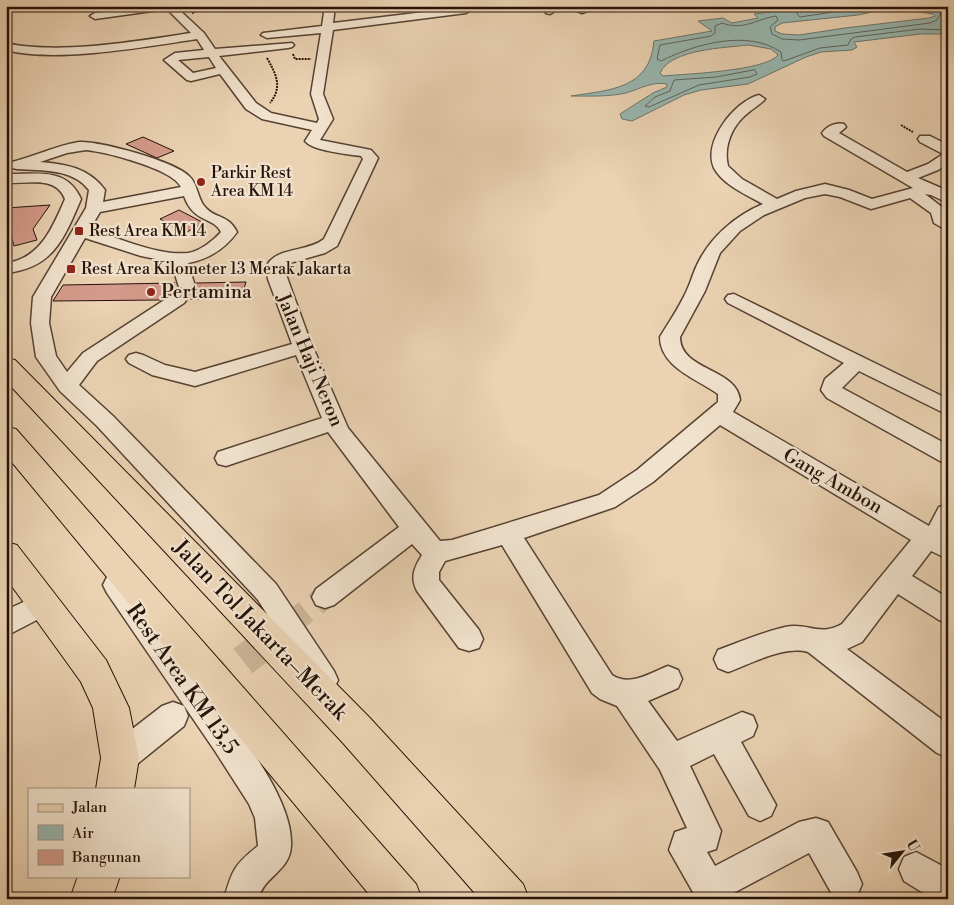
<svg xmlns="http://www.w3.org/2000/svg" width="954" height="905" font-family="'Libre Bodoni',serif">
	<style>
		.water { fill: #98b7b0; stroke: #6a756d; fill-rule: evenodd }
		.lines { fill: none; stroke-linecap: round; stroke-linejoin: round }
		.shore { stroke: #5e645c; stroke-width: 1 }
		.building { fill: #d49a8b; stroke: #251209 }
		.minor-tunnel-far2 { stroke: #ccb599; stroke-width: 19; stroke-dasharray: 19 9; stroke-linecap: butt }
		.minor-tunnel-far1 { stroke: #ccb599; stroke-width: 24; stroke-dasharray: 24 12; stroke-linecap: butt }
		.minor-tunnel { stroke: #ccb599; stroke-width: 31; stroke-dasharray: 31 16; stroke-linecap: butt }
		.minor-casing { stroke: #564233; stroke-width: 3 }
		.major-casing { stroke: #251209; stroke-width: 2 }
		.highway-casing { stroke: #251209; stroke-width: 2 }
		.path { stroke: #251209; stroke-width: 2; stroke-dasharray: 2 1; stroke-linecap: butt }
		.minor { fill: #f1e2cd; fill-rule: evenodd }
		.major { fill: #ead2b2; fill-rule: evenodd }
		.highway { fill: #ead2b2; fill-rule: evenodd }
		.poi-dot { fill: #8f2418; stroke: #f1e2cd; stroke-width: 2 }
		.labels { text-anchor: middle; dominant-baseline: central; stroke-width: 4.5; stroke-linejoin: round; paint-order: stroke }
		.far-poi-label { font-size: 16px; fill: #251209; stroke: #f1e2cd; text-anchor: start }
		.poi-label { font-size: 19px; fill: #251209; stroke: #f1e2cd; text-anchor: start }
		.street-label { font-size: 19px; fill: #251209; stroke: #f1e2cd }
		.near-street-label { font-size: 22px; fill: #251209; stroke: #f1e2cd }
	</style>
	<rect width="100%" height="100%" fill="#ead2b2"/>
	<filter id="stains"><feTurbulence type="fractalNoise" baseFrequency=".004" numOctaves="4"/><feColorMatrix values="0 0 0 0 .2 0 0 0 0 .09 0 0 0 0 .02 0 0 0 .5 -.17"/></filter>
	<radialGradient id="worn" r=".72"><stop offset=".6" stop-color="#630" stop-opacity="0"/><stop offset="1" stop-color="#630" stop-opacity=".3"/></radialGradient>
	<!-- water -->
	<path class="water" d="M821,6H925L948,9V34H920L854,42L857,47L852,50L821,52L806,57L748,84L701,90L684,95L632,121L622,119L620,114L653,93L667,87V84C652,81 640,89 626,93C608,97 589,96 571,96C610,90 650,89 654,41L712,31L698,21L723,18L732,23L758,18L754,14ZM891,8L933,14L935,16L929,18L845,28L799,35L782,34L775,31V27L782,23L858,15ZM748,45L771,49L778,55C766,71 685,74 663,76L660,73C671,49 724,48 748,45Z"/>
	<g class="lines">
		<!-- shore -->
		<g class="shore">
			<polyline points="800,6 797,14 800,17 874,6"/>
			<path d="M948,14H940L937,20L930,23L799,40L782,39L772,34L770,27L778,20L776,16C756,19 744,31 722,23L715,26V33L711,36L660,45L657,59L661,61C695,44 747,29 781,52L782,60L784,61L820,48L848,45L851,39L855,37L920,29L948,30"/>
			<polygon points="755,70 757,74 750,77 699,85 649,107 645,106 655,97 670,91 674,80 716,77"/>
		</g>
	</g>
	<!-- building -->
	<g class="building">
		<polygon points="143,137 174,151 157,158 126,144"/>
		<polygon points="50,205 33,229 37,240 14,246 8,224 6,224 6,208"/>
		<polygon points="179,210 204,223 185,233 160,219"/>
		<polygon points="246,282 241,299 189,299 186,294 178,292 171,293 161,300 53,301 63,285 176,283 179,289 185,290 192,288 196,283"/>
	</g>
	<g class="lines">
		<!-- minor-tunnel-far2 -->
		<polyline class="minor-tunnel-far2" points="178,299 185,283"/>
		<!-- minor-tunnel-far1 -->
		<polyline class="minor-tunnel-far1" points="287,626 325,597"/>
		<!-- minor-tunnel -->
		<polyline class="minor-tunnel" points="206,690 289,625"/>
		<!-- minor casing -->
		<g class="minor-casing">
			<g id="minor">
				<path d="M144,6H175L204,33L215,49L292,43L294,45L292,47L288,48L219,56L256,103L271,113L317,123L319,119L311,94L321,33L267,38L261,35L263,33L322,26L325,6H335L333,23L466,7L471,10L466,13L333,30L323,94L333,119L320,140L371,150L378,158L337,246L325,253L290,263L285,266L284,269L309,338L348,428L440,541L452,540L599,495L637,470L718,402V394C697,379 660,367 660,337C669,322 680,306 687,290C691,282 693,273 697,265C710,237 735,216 763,204C747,195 723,185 714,168C702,142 735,101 759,95L765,99C761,104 755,107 749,112C733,124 723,145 728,166L742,179L777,199L796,191L825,184L849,190L872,199L913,188L824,136L822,133C827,126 836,122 844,124L846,127L839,133L907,172L928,164L943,154L920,142L918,139L920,136H930L948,145V164L938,170L918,178L948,191V203L931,195L925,194L947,211L948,231L934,223L931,213L910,198L871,209L840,197L825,194L805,198L764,215L740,231L720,253L705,291L680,337C680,371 737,368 740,400L733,412L929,526L939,507L948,505V559L931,551L912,576L948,598V623L939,620L898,594L862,642L847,649L948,724V758L937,753L808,652C785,645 750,664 728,672L718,668L714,659L718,650C740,642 763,632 785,627C808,622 819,637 842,624L911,540L720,425L653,482L615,507L524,538L612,675C630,687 650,673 668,666L678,670L682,679L678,688L648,701L677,741L742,712L753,716L757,726L753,736L741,742L776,805L771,816L760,821L749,816L714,754L690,766L721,831L716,849L707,852L715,866L799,822L816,818L828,822L857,872L862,884L857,896C849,900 841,900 833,896L809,853L726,897L705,899L694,894L669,850L675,832L687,828L660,770L617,706L600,699L592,693L502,545L445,561L439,572V580L479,630L483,639L479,648L469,651L459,648L417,591C410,577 414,568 422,555L412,544L334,605L325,608L316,605L312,597L316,589L399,527L328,432L226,466L218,464L215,458L218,452L322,418L296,355L195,386L152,375L129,363L126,359L129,355L136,353L143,355L165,365L195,372L292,344L268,279C267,273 265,265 271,260C283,248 309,251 324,239L363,159L361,156C347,154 313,151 305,141L312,130L262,119L246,109L220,74L191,81L187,80L164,60L175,53L204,50L197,39C145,47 55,63 6,50V43C57,55 139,41 191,33L167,9L95,19L90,16L95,13ZM209,57L216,68L193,73L178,60Z"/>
				<polygon points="542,6 552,6 555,11 550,14 546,13"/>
				<polygon points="565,6 602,6 582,13"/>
				<path d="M79,142C100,141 174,161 189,176C198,184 197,198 205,207C215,219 228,214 237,232C225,249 209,259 188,263L194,283L191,287L185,288L179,287L171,262L141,256L85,238L51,297L49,323L56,356L67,372L83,353L172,295L178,294L184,295L187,299L184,303L97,361L79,385L113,416L276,584L334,671L338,680L334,689L324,693L314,689L258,600L97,426L60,391L36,357L31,323L33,297L86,208L89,190C72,168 42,171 17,169L12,168L10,165L12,162C33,157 55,146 79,142ZM86,150C106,152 173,169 181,187L103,202L105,190C89,168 66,164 40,162L67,153ZM184,196C194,224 213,216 221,232C213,241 200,251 188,253C158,256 118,238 90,229L100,212Z"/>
				<path d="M6,174C36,175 66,166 81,199C64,239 53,268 6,273V263C40,259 53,227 65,199C56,175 27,184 6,183Z"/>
				<polygon points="734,294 948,399 948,415 859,371 842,388 948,445 948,463 940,461 827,398 821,390 825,379 844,363 728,303 725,299 728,295"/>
				<path d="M116,574L125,577C151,612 176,647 201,682C230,721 294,796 291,846C290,871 264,876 258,899H224C232,870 235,864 258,846L255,818L249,804L215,751L107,593L103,585L107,577Z"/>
				<polygon points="43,593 52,596 56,604 52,612 6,636 6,610"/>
				<polygon points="173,702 184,706 188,716 184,726 131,769 120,773 109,769 105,758 109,747 162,706"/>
				<polygon points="916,852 948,869 948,899 933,899 904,881 899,869 904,857"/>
			</g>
		</g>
		<!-- major casing -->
		<g class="major-casing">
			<g id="major">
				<polygon points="6,542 17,545 106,660 129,708 139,758 134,789 96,789 101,758 93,708 81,682 6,578"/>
				<polygon points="78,876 120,876 112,899 70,899"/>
			</g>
		</g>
		<!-- highway casing -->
		<g class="highway-casing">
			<g id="highway">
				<polygon points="6,358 15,360 369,717 523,884 529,899 480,899 343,743 6,381"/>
				<polygon points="6,427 16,429 416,884 422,899 373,899 6,455"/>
			</g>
		</g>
		<!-- path -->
		<g class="path">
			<polyline points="192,13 198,11 195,6"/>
			<polyline points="293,54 295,59 311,59"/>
			<path d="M267,58C276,74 283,87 270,103"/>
			<polyline points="901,125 913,132"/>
		</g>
		<!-- minor -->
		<use href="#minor" class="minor"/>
		<!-- major -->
		<use href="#major" class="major"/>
		<!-- highway -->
		<use href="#highway" class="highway"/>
	</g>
	<!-- markers -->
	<g class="poi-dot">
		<circle cx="201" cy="182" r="5"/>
		<rect x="74" y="226" width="10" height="10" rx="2.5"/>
		<rect x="66" y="264" width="10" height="10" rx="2.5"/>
		<circle cx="151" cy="292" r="5"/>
	</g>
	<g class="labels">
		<!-- far-poi labels -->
		<g class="far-poi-label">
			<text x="211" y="173">Parkir Rest<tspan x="211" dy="18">Area KM 14</tspan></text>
			<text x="89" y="231">Rest Area KM 14</text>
			<text x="81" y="269">Rest Area Kilometer 13 Merak Jakarta</text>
		</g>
		<!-- poi labels -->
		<g class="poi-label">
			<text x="161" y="292">Pertamina</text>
		</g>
		<!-- street labels -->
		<g class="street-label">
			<text transform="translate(310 360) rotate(67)">Jalan Haji Neron</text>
			<text transform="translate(833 481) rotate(30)">Gang Ambon</text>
		</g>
		<!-- near-street labels -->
		<g class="near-street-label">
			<text transform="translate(260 630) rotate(46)">Jalan Tol Jakarta–Merak</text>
			<text transform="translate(182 679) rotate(55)">Rest Area KM 13,5</text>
		</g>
	</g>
	<!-- margin -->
	<rect width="954" height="905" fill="none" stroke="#ead2b2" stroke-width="25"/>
	<rect x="8" y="8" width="939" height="890" fill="none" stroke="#251209" stroke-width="2.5"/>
	<rect x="12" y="12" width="929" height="880" fill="none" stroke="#251209"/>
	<!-- legend -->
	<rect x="28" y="788" width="162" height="90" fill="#f1e2cd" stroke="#9f8f7f"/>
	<rect x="38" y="804" width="25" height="8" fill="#ead2b2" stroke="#9f8f7f"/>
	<text x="72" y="812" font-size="15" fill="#251209">Jalan</text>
	<rect x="38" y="825" width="25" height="15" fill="#98b7b0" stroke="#9f8f7f"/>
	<text x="72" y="838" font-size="15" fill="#251209">Air</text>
	<rect x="38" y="850" width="25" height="15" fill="#d49a8b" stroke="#9f8f7f"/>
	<text x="72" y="862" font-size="15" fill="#251209">Bangunan</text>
	<!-- north arrow -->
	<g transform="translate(902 852) rotate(60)" stroke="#f1e2cd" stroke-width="4" paint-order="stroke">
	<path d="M0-4L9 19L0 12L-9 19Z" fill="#251209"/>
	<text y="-8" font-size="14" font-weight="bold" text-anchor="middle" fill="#251209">U</text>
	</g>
	<rect width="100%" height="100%" filter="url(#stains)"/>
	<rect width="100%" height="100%" fill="url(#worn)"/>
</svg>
